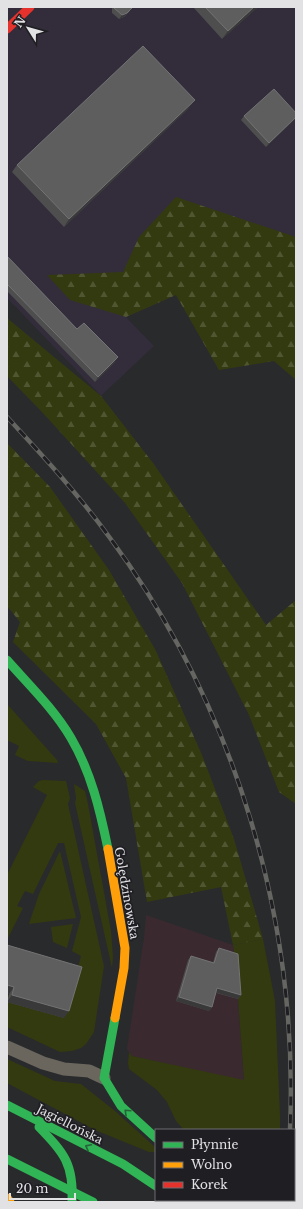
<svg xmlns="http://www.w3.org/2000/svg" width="303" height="1209" font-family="'Libre Baskerville',serif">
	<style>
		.commercial { fill: #332c3a }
		.industrial { fill: #3a2a30 }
		.grass { fill: #343a0f }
		.forest { fill: url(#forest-firs) }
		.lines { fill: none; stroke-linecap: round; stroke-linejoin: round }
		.lane { stroke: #6a665e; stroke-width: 13 }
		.fast { stroke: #30b455; stroke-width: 9 }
		.slow { stroke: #ff9f0a; stroke-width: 9 }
		.jam { stroke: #e5322d; stroke-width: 9 }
		.rail-casing { stroke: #656662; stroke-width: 4.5 }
		.rail { stroke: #1f1f23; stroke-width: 3; stroke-dasharray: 9; stroke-linecap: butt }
		.wall { fill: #4f4e4f }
		.shaded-wall { fill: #39393a }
		.building { fill: #5f5e5f; stroke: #737374 }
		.oneway { stroke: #27623a }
		.labels { text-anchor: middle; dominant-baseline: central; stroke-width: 3.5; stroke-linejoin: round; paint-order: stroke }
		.street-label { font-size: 12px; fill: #e2e2e5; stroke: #1f1f23 }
	</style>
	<defs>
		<pattern id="forest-firs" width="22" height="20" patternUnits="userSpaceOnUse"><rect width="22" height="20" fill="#343a0f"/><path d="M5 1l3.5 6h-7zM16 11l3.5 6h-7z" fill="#515632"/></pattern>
	</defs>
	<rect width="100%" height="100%" fill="#292a2c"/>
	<!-- commercial -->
	<polygon class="commercial" points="7,7 296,7 296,241 126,317 154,346 101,396 7,298"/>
	<!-- industrial -->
	<polygon class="industrial" points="146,915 233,945 235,958 244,1081 132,1056 127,1049 144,938"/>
	<!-- grass -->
	<g class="grass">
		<polygon points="7,704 57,760 58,763 28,761 15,755 19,746 7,740"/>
		<polygon points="43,780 66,781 70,798 68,804 104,966 94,1032 86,1044 81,1048 72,1051 60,1052 7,1027 7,994 9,995 8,1002 64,1018 81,956 72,951 81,917 64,843 58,843 33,894 25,891 17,906 23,908 8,938 7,937 7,875 47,795 33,787 39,781"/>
		<polygon points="74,784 85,791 88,804 111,931 113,957 112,968 75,803 76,798"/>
		<polygon points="60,851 76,918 29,924 39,894"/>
		<polygon points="73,924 67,948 53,942 51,927"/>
		<polygon points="263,939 275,1001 280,1115 280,1130 184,1130 176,1121 167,1102 157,1090 129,1069 128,1063 129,1052 132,1056 244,1080 235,958 233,945"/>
		<polygon points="7,1059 55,1081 81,1084 115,1111 156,1148 156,1152 149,1152 95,1130 7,1083"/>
	</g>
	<!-- forest -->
	<g class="forest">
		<polygon points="176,197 296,237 296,380 274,361 219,370 176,295 126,317 70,300 47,275 123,272 139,237"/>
		<polygon points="7,318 101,396 153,463 266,625 296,600 296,804 279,792 249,715 182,583 125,503 42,412 7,376"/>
		<polygon points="7,443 50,487 109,570 156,651 202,755 234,839 263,939 233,945 221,887 147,902 126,778 96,724 13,642 20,622 7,606"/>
	</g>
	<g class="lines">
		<!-- lane -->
		<polyline class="lane" points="7,1047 43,1063 64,1069 89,1071 104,1078"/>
		<!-- fast -->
		<g class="fast">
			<path d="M7,660C29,685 54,709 71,738C91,772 100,810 108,849"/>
			<polyline points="115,1018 104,1078 121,1106 156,1138"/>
			<polyline points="7,1105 123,1164 156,1186"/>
			<path d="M39,1127C64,1153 74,1164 72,1202"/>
			<polyline points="7,1159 93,1202"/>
		</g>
		<!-- slow -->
		<g class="slow">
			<polyline points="108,849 125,948 124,968 115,1018"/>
			<polyline points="7,1198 10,1202"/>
		</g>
		<!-- jam -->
		<g class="jam">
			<polyline points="7,29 30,7"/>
			<polyline points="178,1200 181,1202"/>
			<polyline points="229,1200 234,1202"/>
		</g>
		<!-- rail casing -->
		<g class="rail-casing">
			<g id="rail">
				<path d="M7,417C43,456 79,495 110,538C235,707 299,920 290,1130"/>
				<polyline points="294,1182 296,1172"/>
				<polyline points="290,1202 290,1200"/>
			</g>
		</g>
		<!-- rail -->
		<use href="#rail" class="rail"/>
	</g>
	<!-- wall -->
	<g class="wall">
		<polygon points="112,7 132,7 129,12 124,17 119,19 112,13"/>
		<polygon points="193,7 258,7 222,39"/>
		<polygon points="189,108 64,227 12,172 17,165"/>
		<polygon points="296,113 296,118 295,119 266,147 241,120 244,116"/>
		<polygon points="7,256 77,329 115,362 95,382 7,291"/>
		<polygon points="7,945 64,1018 7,1002 9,994"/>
		<polygon points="219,948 241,995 238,999 216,993 212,1007 209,1011 176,1001 188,960 191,956 213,963 216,952"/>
	</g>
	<!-- shaded-wall -->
	<g class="shaded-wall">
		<polygon points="254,7 258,7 222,39 228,31"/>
		<polygon points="132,8 124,17 119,19 122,15"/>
		<polygon points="195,100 189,108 64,227 69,219"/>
		<polygon points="296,117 295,119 266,147 269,143"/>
		<polygon points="118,357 115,362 95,382 98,377"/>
		<polygon points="7,985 14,987 9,994 7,994"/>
		<polygon points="217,988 241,995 238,999 214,992"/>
		<polygon points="12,995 69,1011 64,1018 7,1002"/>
		<polygon points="179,997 212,1007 209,1011 176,1001"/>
	</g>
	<!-- building -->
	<g class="building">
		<polygon points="114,7 132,7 132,8 127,13 122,15 114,8"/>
		<polygon points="205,7 254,7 228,31"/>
		<polygon points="143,46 195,100 69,219 17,165"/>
		<polygon points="274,89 296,113 296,117 269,143 244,116"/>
		<polygon points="7,256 77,329 84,323 118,357 98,377 7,284"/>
		<polygon points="7,945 82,967 69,1011 12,995 14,987 7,985"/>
		<polygon points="219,948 238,954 241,995 217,988 212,1007 179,997 191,956 214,963"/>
	</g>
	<!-- one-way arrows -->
	<defs><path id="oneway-chevron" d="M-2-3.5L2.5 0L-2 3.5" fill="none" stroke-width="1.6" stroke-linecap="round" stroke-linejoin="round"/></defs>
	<g class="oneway">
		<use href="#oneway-chevron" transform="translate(127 1112) rotate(-137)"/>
		<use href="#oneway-chevron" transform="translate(88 1147) rotate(-153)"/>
	</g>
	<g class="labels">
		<!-- street labels -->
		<g class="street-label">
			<text transform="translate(127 893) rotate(80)">Golędzinowska</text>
			<text transform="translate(70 1124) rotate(27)">Jagiellońska</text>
		</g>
	</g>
	<!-- border -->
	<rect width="303" height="1209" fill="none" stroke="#e2e2e5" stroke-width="16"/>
	<!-- legend -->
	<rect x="155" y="1129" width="140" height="72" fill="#1f1f23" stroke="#6d6d71"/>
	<rect x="163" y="1142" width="20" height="6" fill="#30b455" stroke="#6d6d71"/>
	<text x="191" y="1149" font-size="12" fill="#e2e2e5">Płynnie</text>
	<rect x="163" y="1162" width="20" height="6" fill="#ff9f0a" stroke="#6d6d71"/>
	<text x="191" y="1169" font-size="12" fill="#e2e2e5">Wolno</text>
	<rect x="163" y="1182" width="20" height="6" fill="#e5322d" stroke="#6d6d71"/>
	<text x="191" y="1189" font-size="12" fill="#e2e2e5">Korek</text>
	<!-- north arrow -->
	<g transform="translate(28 28) rotate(307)" stroke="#1f1f23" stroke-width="3" paint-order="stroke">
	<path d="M0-3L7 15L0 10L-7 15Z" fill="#e2e2e5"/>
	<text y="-6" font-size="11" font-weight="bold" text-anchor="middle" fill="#e2e2e5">N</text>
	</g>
	<!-- scale -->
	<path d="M10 1193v6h65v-6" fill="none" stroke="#e2e2e5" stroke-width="2"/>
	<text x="16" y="1193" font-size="12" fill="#e2e2e5" stroke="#1f1f23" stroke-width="3" paint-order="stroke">20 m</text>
</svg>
